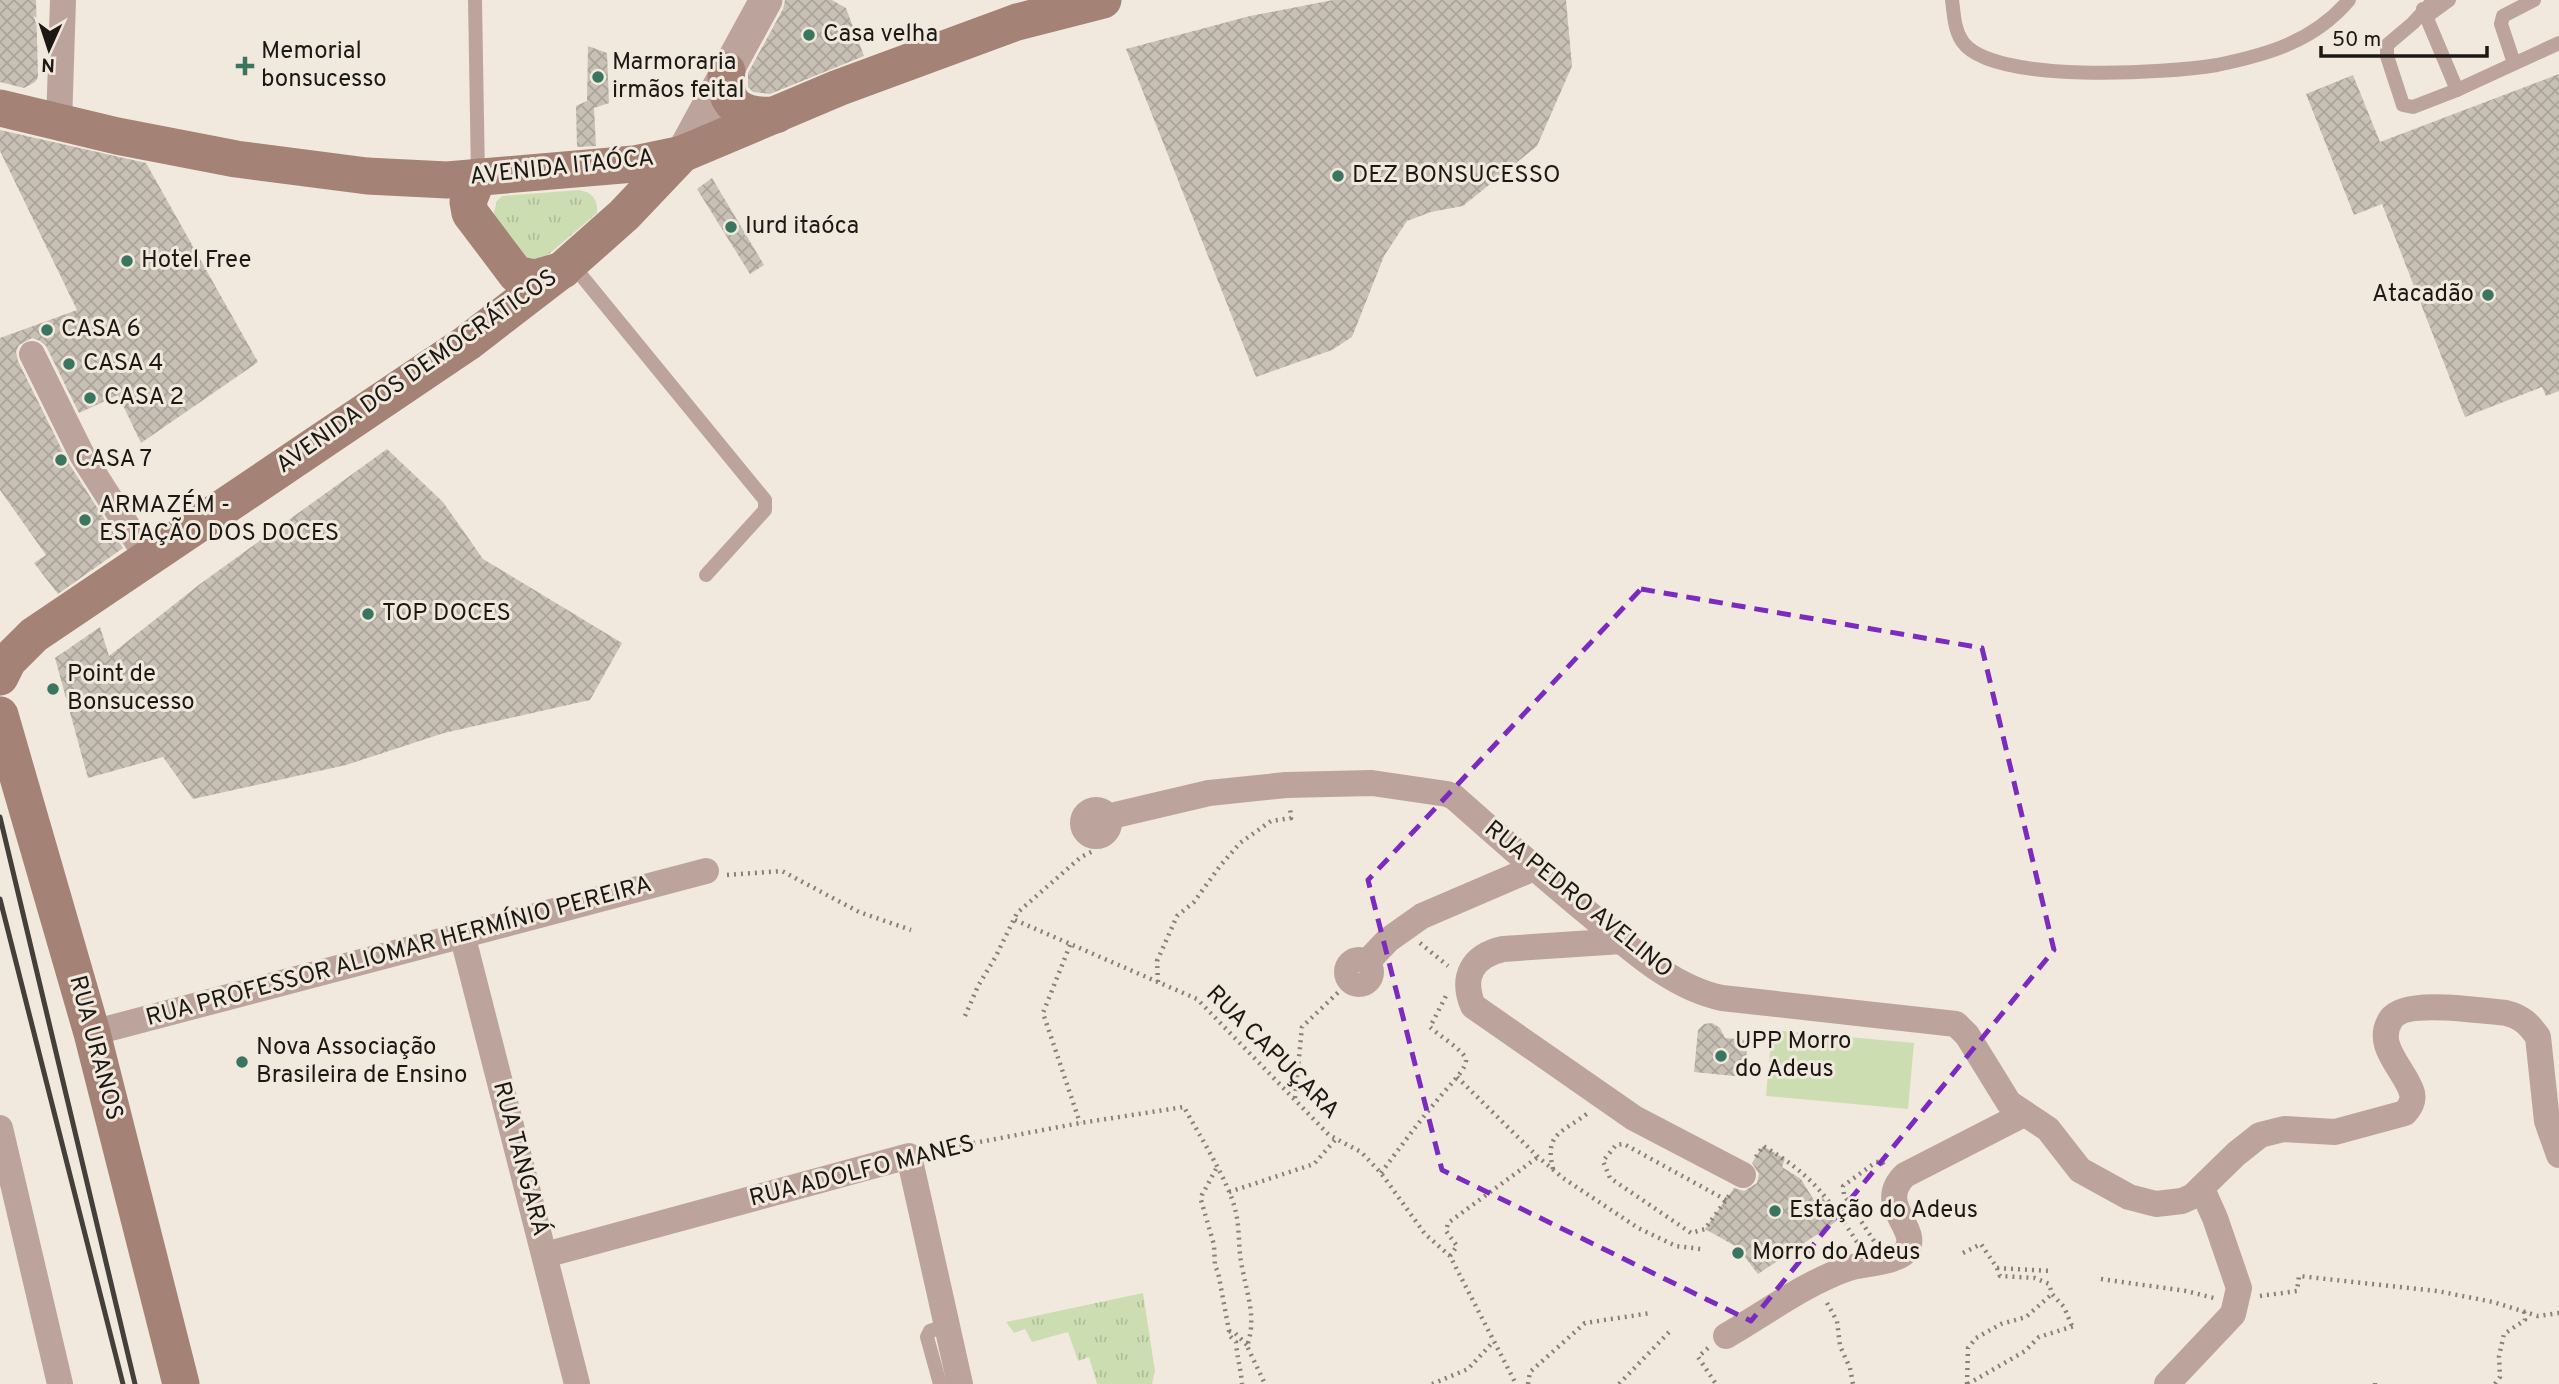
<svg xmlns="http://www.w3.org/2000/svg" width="2559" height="1384" font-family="Overpass,sans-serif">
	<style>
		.grass { fill: #cdddb2 }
		.park { fill: url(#park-tufts) }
		.building { fill: url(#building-cross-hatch) }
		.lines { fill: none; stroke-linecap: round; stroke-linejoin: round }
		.path { stroke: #878179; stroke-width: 4.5; stroke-dasharray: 2 5; stroke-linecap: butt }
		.service { stroke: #bca49c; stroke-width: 14 }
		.minor { stroke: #bca49c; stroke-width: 26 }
		.tertiary { stroke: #bca49c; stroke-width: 33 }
		.secondary { stroke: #a48276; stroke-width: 37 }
		.rail { stroke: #433f3a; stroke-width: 5 }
		.marked { fill: none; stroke: #7b2cbf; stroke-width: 5; stroke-dasharray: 14 9; stroke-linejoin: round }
		.poi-dot { fill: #39755f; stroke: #f2e9de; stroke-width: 2.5 }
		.labels { text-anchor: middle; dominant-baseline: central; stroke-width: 6; stroke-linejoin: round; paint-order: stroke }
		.poi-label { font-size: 24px; fill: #1c1915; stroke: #f2e9de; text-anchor: start }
		.street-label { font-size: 24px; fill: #1c1915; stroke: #f2e9de }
	</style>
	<defs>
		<pattern id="park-tufts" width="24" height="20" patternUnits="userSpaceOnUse" patternTransform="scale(1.75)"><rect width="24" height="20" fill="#cdddb2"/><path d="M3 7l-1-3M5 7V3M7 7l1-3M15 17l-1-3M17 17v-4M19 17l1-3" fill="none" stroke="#afbd98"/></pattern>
		<pattern id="building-cross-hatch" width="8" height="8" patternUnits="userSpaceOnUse" patternTransform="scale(1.75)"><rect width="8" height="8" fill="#c8bfb5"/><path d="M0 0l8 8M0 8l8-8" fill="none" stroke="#aba49b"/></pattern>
	</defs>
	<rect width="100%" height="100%" fill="#f2e9de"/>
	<!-- grass -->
	<polygon class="grass" points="1772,1030 1914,1043 1908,1109 1766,1096"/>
	<!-- park -->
	<g class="park">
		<path d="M579,190C592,192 598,199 597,213L542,260L530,262L493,215L497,201L502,196Z"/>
		<polygon points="1143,1293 1155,1371 1152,1384 1097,1384 1089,1357 1078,1361 1068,1332 1032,1342 1025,1329 1014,1333 1006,1322"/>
	</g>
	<!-- building -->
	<g class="building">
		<polygon points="0,0 36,0 38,77 35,82 24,88 0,82"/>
		<polygon points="785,0 832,0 846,8 864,56 770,94 753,92 748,87 748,73 783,9"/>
		<polygon points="1333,0 1566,0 1572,66 1537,146 1463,206 1431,212 1407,221 1384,256 1352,337 1332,350 1256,377 1126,49 1250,16"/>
		<polygon points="588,46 607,53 609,103 594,108 596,146 577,147 576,106 587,101"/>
		<polygon points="2559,74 2559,391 2546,396 2542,387 2465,417 2382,204 2354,215 2306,94 2353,75 2380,142"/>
		<polygon points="0,130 146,163 258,362 141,443 118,395 79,413 46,346 40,341 32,338 19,345 16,352 18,361 68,462 123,548 58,594 34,563 46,555 0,490 0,338 77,310 0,151"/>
		<polygon points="712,178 764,265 750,274 697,189"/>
		<polygon points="387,449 443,502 483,559 622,643 590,700 444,733 346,765 193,799 163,757 88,778 55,658 100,627 109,656 200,584"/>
		<polygon points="1712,1023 1720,1028 1725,1038 1748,1040 1744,1077 1694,1072 1698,1030 1704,1024"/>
		<polygon points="1763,1146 1785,1159 1782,1167 1801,1179 1815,1202 1822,1196 1837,1221 1758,1274 1737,1247 1705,1229 1734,1188 1744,1191 1757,1183 1759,1174 1752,1163"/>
	</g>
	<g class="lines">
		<!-- path -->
		<g class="path">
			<polyline points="727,875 782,871 859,912 911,930"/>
			<polyline points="1015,920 1197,999 1329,1135 1361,1152 1381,1173 1425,1234 1450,1256 1516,1384"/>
			<polyline points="1420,943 1448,966"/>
			<polyline points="1070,945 1043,1013 1080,1123"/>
			<polyline points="1158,982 1157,961 1177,916 1194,902 1220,866 1240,843 1271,821 1291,818 1290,807"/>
			<polyline points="965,1016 978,986 996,956 1017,913 1081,857 1093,851 1099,836"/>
			<polyline points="1457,1077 1538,1157 1563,1178 1638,1228 1676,1246 1701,1249"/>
			<polyline points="1295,1098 1302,1027 1350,981"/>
			<path d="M932,1151L1080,1123L1184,1107C1199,1135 1230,1183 1236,1213C1240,1231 1238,1249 1242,1267C1247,1294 1257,1319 1247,1346L1265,1384"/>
			<path d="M1756,1157L1763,1146C1810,1173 1828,1197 1857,1242"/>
			<path d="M1216,1169L1202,1195L1201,1200L1214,1245L1215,1266L1218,1272L1230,1336L1236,1342C1237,1357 1241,1370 1242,1384"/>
			<path d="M1553,1169C1544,1133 1562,1133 1588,1113"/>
			<path d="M1381,1173C1404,1142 1426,1112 1452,1083C1456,1078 1466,1068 1466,1060C1465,1051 1438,1035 1430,1027L1446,996"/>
			<polyline points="1229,1192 1314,1164 1336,1139"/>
			<polyline points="1726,1200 1624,1144 1616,1145 1603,1161 1610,1178 1691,1233 1705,1229 1731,1193"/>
			<polyline points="1874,1241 1844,1195 1843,1186 1876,1162 1882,1162 1885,1167"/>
			<polyline points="1963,1253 1981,1244 1997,1268 2051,1271"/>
			<polyline points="1450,1256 1457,1246 1446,1231 1448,1223 1538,1157"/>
			<polyline points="1997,1268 2000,1276 2035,1278 2049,1284 2052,1294 2064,1307 2072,1326"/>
			<polyline points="2101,1279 2186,1291 2214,1298"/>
			<polyline points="2260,1296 2297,1291 2299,1276 2437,1291 2493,1302 2538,1316 2559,1313"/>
			<polyline points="1827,1303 1837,1321 1840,1346 1850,1368 1853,1384"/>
			<polyline points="1229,1331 1235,1333 1247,1345"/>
			<polyline points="1708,1348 1698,1357 1716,1384"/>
			<polyline points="2375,1383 2375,1384"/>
			<polyline points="1432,1384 1468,1369 1494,1341"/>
			<polyline points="1528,1384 1530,1372 1585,1323 1651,1313"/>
			<polyline points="1619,1384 1672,1329"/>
			<polyline points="1967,1384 1968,1348 1976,1338 2001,1324 2026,1317 2052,1294"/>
			<polyline points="1968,1384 2025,1351 2039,1337 2074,1326"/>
			<polyline points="2495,1384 2500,1377 2499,1356 2504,1334 2525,1320 2524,1311"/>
		</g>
		<!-- service -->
		<g class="service">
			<polyline points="475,0 478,177"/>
			<path d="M1952,0C1954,14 1954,29 1962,41C1991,85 2169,73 2217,65C2241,60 2267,54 2289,44C2312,34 2333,19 2349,0"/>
			<polyline points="2434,0 2413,23 2387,45 2387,56 2403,105 2413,107 2457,90 2559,43"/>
			<polyline points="2423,9 2457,90"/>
			<polyline points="2427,16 2449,0"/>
			<polyline points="2514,63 2501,24 2503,16 2534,0"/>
			<polyline points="571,263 765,500 765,510 706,575"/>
			<polyline points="940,1384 927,1337 930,1331 945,1326"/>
		</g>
		<!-- minor -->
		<g class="minor">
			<polyline points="59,124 63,0"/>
			<polyline points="32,354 82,455 147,557"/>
			<circle cx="1096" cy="823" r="13"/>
			<path d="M1107,817L1209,793L1286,785L1372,783L1447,794L1454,797C1498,836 1542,875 1588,913C1628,946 1670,987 1722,998L1956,1024L1967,1035L2009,1103L2048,1129L2080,1170L2129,1197L2156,1204L2182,1201L2193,1196L2236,1154L2260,1135L2284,1129L2335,1132L2405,1113C2410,1107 2414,1101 2412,1093C2406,1070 2373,1046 2391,1019C2405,998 2482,1011 2506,1013C2522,1017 2529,1024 2538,1037L2547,1121L2559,1155"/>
			<polyline points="462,934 577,1384"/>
			<path d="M1622,941L1503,949C1472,956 1461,977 1473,1006L1634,1118L1743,1175"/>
			<circle cx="1359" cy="972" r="12"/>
			<polyline points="1367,962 1388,940 1422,916 1534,868"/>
			<polyline points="92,1033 706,871"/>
			<polyline points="0,1128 60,1384"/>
			<polyline points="545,1255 909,1156 960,1384"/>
			<path d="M1726,1336C1766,1313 1805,1283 1849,1268C1862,1264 1897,1262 1905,1252C1924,1230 1873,1206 1905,1175L2024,1114"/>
			<polyline points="2167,1384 2233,1314 2239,1288 2215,1218 2202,1189"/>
		</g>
		<!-- tertiary -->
		<polyline class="tertiary" points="682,154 766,0"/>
		<!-- secondary -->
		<g class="secondary">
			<path d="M727,71C721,108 745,117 776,115"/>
			<polyline points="0,108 117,136 236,159 367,176 447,180 634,164 682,154 838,88 1017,22 1103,0"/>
			<polyline points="478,177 468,202 470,213 516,274 535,278 563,270"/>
			<polyline points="0,677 8,661 34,635 467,343 563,269 624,215 682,154"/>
			<polyline points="0,715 92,1033 181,1384"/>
		</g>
		<!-- rail -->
		<g class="rail">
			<polyline points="0,817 135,1384"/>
			<polyline points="0,899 123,1384"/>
		</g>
	</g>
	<!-- marked area -->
	<path class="marked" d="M1641,589L1982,648L2054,950L1751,1321L1442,1170L1368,880Z"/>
	<!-- markers -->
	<g class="poi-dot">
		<circle cx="809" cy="35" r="7"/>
		<path d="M241.5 55.5h7v7h7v7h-7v7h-7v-7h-7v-7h7z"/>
		<circle cx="598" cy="77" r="7"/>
		<circle cx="1338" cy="176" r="7"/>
		<circle cx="731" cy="227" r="7"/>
		<circle cx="127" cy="261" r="7"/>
		<circle cx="2488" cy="295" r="7"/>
		<circle cx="47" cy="330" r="7"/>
		<circle cx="69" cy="364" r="7"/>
		<circle cx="90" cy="398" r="7"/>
		<circle cx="61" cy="460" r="7"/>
		<circle cx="85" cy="520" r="7"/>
		<circle cx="368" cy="614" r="7"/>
		<circle cx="53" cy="689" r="7"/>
		<circle cx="1721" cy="1056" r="7"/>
		<circle cx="242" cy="1062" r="7"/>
		<circle cx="1775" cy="1211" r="7"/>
		<circle cx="1738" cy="1253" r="7"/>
	</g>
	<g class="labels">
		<!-- poi labels -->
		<g class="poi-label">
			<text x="823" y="35">Casa velha</text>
			<text x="261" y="52">Memorial<tspan x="261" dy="28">bonsucesso</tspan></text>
			<text x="612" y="63">Marmoraria<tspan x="612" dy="28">irmãos feital</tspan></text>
			<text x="1352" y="176">DEZ BONSUCESSO</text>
			<text x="745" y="227">Iurd itaóca</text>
			<text x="141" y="261">Hotel Free</text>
			<text x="2474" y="295" text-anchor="end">Atacadão</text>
			<text x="61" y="330">CASA 6</text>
			<text x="83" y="364">CASA 4</text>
			<text x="104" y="398">CASA 2</text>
			<text x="75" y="460">CASA 7</text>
			<text x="99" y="506">ARMAZÉM -<tspan x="99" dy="28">ESTAÇÃO DOS DOCES</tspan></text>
			<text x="382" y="614">TOP DOCES</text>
			<text x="67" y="675">Point de<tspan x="67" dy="28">Bonsucesso</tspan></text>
			<text x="1735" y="1042">UPP Morro<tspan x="1735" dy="28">do Adeus</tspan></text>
			<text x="256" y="1048">Nova Associação<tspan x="256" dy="28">Brasileira de Ensino</tspan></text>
			<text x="1789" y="1211">Estação do Adeus</text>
			<text x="1752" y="1253">Morro do Adeus</text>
		</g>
		<!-- street labels -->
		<g class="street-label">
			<text transform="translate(562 168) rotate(-6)">AVENIDA ITAÓCA</text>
			<text transform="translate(417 372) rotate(-35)">AVENIDA DOS DEMOCRÁTICOS</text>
			<text transform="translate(1578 900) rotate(39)">RUA PEDRO AVELINO</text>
			<text transform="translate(399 952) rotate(-15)">RUA PROFESSOR ALIOMAR HERMÍNIO PEREIRA</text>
			<text transform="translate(95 1048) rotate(75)">RUA URANOS</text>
			<text transform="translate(1272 1053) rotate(45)">RUA CAPUÇARA</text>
			<text transform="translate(520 1159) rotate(75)">RUA TANGARÁ</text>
			<text transform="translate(862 1172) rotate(-14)">RUA ADOLFO MANES</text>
		</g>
	</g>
	<!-- north arrow -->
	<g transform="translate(49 49) rotate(183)" stroke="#f2e9de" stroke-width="5" paint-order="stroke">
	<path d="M0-5L12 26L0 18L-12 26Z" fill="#1c1915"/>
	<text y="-10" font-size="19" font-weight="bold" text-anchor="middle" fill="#1c1915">N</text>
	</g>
	<!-- scale -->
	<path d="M2321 46v10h166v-10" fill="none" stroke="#1c1915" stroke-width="3.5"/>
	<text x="2332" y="46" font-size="21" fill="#1c1915" stroke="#f2e9de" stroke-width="5" paint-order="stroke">50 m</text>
</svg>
